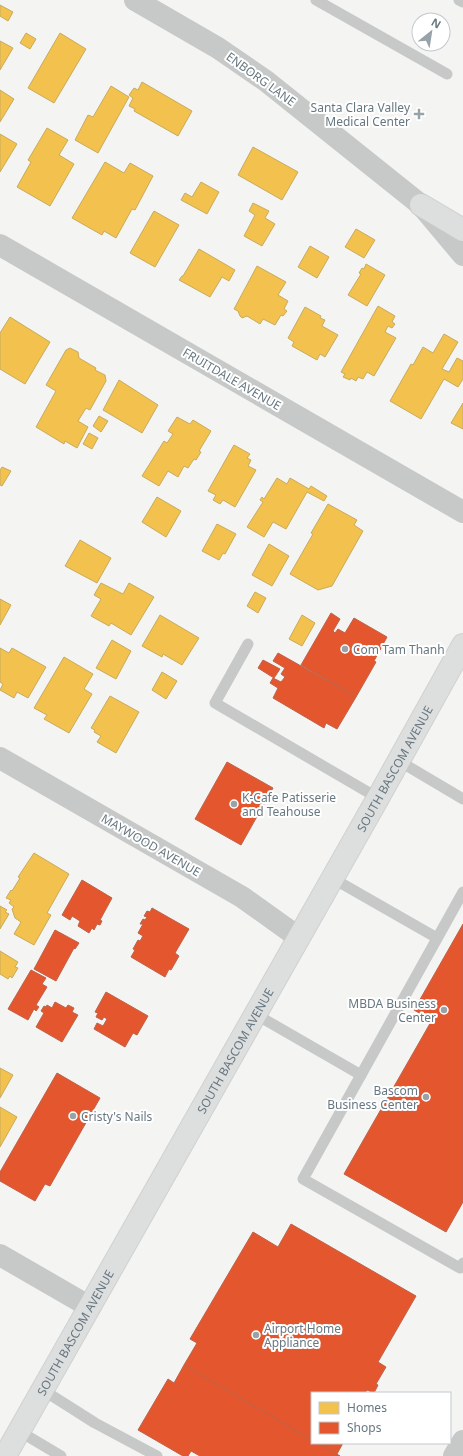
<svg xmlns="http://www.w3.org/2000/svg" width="463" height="1456" font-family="'Noto Sans',sans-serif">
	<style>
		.homes { fill: #f2c14e; stroke: #c8ab5d }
		.shops { fill: #e4572e; stroke: #be6147 }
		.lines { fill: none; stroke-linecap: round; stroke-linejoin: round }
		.primary-casing { stroke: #d0d1d1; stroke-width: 24 }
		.service { stroke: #c7c9c9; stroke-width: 11 }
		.minor { stroke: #c7c9c9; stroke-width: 22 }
		.primary { stroke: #dddede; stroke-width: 22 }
		.poi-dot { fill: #98a3a9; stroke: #fff; stroke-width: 1.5 }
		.labels { text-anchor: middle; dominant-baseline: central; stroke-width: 4; stroke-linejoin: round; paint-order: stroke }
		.street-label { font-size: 12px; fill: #677781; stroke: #fff }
		.poi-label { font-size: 12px; fill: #677781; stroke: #fff; text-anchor: start }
	</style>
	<rect width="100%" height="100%" fill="#f4f4f3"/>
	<!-- homes -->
	<g class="homes">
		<polygon points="0,5 13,12 8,21 0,16"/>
		<polygon points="26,33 36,39 30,49 20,43"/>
		<polygon points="60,33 86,49 54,103 28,88"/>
		<polygon points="0,41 13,48 0,70"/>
		<polygon points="142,82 192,111 178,136 134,111 135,109 129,106 133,98 129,95 134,88 138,90"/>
		<polygon points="111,86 129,97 98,153 75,140 88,115 93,117"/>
		<polygon points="0,90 14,99 0,122"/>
		<polygon points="47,128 68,140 59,155 74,164 50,206 17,187 31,162 28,160"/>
		<polygon points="0,134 17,144 0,172"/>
		<polygon points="253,147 298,172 282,200 238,175"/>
		<polygon points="105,162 124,173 130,163 153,176 135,210 132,209 116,238 104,231 102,235 72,218"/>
		<polygon points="201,182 219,192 207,214 181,200 185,193 192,197"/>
		<polygon points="253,203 269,211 265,218 275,224 262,246 244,236 255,215 249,211"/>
		<polygon points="154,211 179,225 155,267 130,253"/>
		<polygon points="356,229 375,240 364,258 345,247"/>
		<polygon points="310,246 329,257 317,278 298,267"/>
		<polygon points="199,249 235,270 229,281 222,277 210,297 179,280 182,276 183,276"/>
		<polygon points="366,264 385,275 367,306 348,295 361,274 359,273 362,268 364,269"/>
		<polygon points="257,266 286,282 278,295 288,301 284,309 287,311 283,316 281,315 275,325 263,319 260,324 247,316 242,318 240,316 238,311 234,309"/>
		<polygon points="378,306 395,316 392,322 395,324 392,328 388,326 385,332 396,338 374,376 367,372 363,379 358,377 356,381 351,378 350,380 343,377 345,374 341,372"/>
		<polygon points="305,307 321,316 320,318 325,320 322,326 338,335 325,357 320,354 317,360 292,346 294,342 288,338"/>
		<polygon points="10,317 50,342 25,384 0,369 0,333"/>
		<polygon points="444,334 458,342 442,369 449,372 457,358 463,361 463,379 458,387 444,379 421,419 390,401 411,364 413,365 423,347 433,353"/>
		<polygon points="70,348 78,352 79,358 96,368 95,370 105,375 106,381 90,410 86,408 78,421 88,427 77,448 65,441 64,444 36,427 56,391 46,385 66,350"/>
		<polygon points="119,380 158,405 142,433 103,410"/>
		<polygon points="463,403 463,429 451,423"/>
		<polygon points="99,416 108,421 101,432 93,426"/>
		<polygon points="177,417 190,424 193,420 211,431 199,451 201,452 196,460 194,459 188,468 184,466 178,477 168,471 159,486 142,476 164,441 167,443 173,434 168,431"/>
		<polygon points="89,433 98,438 92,449 83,444"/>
		<polygon points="234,445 250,454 247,458 251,460 248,466 256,470 235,507 223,500 220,504 213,500 216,495 208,491"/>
		<polygon points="2,467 11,471 2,486 0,485 0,470"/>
		<polygon points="277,478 287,484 290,478 309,489 311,486 327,496 324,501 307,492 286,529 273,522 264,537 247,527 263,502 260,500 262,497 264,499"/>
		<polygon points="157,497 181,511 166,537 142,522"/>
		<polygon points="328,504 357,520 354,525 363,531 332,586 318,590 290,574 313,534 311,533"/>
		<polygon points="217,524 236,534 225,554 223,553 219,560 202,551"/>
		<polygon points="80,540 111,558 97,583 65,566"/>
		<polygon points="269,544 289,556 272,586 252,575"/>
		<polygon points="101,583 123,594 129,583 154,597 131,635 111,623 109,626 91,616 101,599 94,595"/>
		<polygon points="255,592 266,598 258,613 247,606"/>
		<polygon points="0,599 11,605 0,625"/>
		<polygon points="160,615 199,638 182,665 163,654 162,657 142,646"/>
		<polygon points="302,615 315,623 302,646 289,639"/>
		<polygon points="112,640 131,651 116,679 96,668"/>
		<polygon points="0,648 9,653 12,648 46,667 28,698 17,692 14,698 0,690 3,684 0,682"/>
		<polygon points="64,657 93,674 84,689 92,694 69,733 44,719 47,715 34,708"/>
		<polygon points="162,672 177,681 166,699 152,690"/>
		<polygon points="110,696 139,712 116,753 97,742 101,736 94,732 95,730 91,728"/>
		<polygon points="34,853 69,874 47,913 51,915 34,945 14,934 21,922 15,918 12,909 14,907 9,903 11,900 6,898 11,890 12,891 20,878 18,877"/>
		<polygon points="0,906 7,910 5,912 9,914 0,929"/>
		<polygon points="0,951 18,962 15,967 18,968 12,978 10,976 8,979 0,974"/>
		<polygon points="0,1068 13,1075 0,1098"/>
		<polygon points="0,1107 17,1117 0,1147"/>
	</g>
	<!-- shops -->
	<g class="shops">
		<polygon points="331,613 340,619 333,631 335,633 338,629 345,633 354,618 387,637 374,661 376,662 356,697 301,665"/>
		<polygon points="278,653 356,697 337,729 326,723 324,728 273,698 278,688 270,683 273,678 281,682 285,677 281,674 285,668 273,661"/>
		<polygon points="263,660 280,669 274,678 258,668"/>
		<polygon points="227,762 273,788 241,845 195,819"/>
		<polygon points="82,880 112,898 100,920 102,921 100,925 97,924 94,930 92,928 89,933 78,926 80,921 72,916 70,920 62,915"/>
		<polygon points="152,908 189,929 175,953 179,956 171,970 169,969 165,977 131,957 135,950 133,949 138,940 140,941 143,936 138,933 143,924 140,924 143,919 145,920 147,917 144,916 147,911 150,912"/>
		<polygon points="463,924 463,1202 446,1232 344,1174 432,1020 414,1010"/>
		<polygon points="55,930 79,943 75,949 74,948 56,981 34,969"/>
		<polygon points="31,970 46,978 42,984 47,987 36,1005 39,1007 36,1011 34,1009 28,1020 8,1009"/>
		<polygon points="106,992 148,1016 137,1035 133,1033 125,1047 94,1029 97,1023 103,1026 107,1019 104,1017 102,1020 96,1017 98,1013 95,1012"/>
		<polygon points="55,1002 66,1008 68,1005 74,1008 72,1012 78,1015 62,1042 36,1027 44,1013 41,1011 44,1006 46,1007 47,1005 52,1008"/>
		<polygon points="57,1073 100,1098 50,1186 45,1184 35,1201 0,1181 0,1172"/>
		<polygon points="291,1224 416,1296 378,1362 386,1367 376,1384 378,1385 374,1393 367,1390 365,1393 312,1393 312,1440 184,1365 197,1343 190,1339 253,1232 278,1247"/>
		<polygon points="184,1365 312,1440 312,1443 318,1443 340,1456 200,1456 191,1451 188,1456 183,1456 138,1430 168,1379 174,1383"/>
		<polygon points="318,1443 343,1443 337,1454"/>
	</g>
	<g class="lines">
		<!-- primary casing -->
		<g class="primary-casing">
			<g id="primary">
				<polyline points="421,205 463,230"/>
				<path id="s1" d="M5,1456L378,798L463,645"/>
			</g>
		</g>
		<!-- service -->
		<g class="service">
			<polyline points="316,0 447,74"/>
			<polyline points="459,0 463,2"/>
			<polyline points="248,644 215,703 378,798"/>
			<polyline points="399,761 463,799"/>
			<polyline points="332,878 437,938"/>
			<polyline points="463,892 303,1179 460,1268 463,1263"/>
			<polyline points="255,1014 361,1075"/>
			<polyline points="43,1390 95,1423 157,1456"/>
			<polyline points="19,1431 61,1456"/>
		</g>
		<!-- minor -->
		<g class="minor">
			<polyline points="135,0 218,48 266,81 421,205 463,255"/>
			<polyline points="0,245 463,512"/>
			<polyline points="0,758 242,897 298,937"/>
			<polyline points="0,1255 90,1307"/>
			<polyline points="454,1456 463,1441"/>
		</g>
		<!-- primary -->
		<use href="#primary" class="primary"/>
	</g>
	<!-- markers -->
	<g class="poi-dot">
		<path d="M417 108h4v4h4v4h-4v4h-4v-4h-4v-4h4z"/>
		<circle cx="345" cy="649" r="4"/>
		<circle cx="234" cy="804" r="4"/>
		<circle cx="444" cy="1010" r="4"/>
		<circle cx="426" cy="1097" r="4"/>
		<circle cx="73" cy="1116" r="4"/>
		<circle cx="256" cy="1335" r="4"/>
	</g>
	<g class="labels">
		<!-- street labels -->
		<g class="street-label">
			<text transform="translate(261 79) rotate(36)">ENBORG LANE</text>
			<text transform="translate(232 379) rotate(30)">FRUITDALE AVENUE</text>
			<text stroke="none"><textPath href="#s1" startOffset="790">SOUTH BASCOM AVENUE</textPath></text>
			<text transform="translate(151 845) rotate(30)">MAYWOOD AVENUE</text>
			<text stroke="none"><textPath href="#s1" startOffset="466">SOUTH BASCOM AVENUE</textPath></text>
			<text stroke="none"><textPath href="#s1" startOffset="142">SOUTH BASCOM AVENUE</textPath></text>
		</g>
		<!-- poi labels -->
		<g class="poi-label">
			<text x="410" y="107" text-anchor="end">Santa Clara Valley<tspan x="410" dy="14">Medical Center</tspan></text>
			<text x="353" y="649">Com Tam Thanh</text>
			<text x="242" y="797">K-Cafe Patisserie<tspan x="242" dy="14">and Teahouse</tspan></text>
			<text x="436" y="1003" text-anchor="end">MBDA Business<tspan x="436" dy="14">Center</tspan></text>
			<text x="418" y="1090" text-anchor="end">Bascom<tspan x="418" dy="14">Business Center</tspan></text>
			<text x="81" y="1116">Cristy's Nails</text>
			<text x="264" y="1328">Airport Home<tspan x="264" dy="14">Appliance</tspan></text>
		</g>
	</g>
	<!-- legend -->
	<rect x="311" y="1392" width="140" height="52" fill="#ffffff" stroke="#c2c9cd"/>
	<rect x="319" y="1402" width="20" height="12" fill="#f2c14e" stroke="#c2c9cd"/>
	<text x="347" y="1412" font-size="12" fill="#677781">Homes</text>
	<rect x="319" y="1422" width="20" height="12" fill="#e4572e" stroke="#c2c9cd"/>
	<text x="347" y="1432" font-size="12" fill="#677781">Shops</text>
	<!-- north arrow -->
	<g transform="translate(431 32) rotate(30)"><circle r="19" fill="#ffffff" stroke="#c2c9cd"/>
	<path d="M0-3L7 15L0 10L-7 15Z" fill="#98a3a9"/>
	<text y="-6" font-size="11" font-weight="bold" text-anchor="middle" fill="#677781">N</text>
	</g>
</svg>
